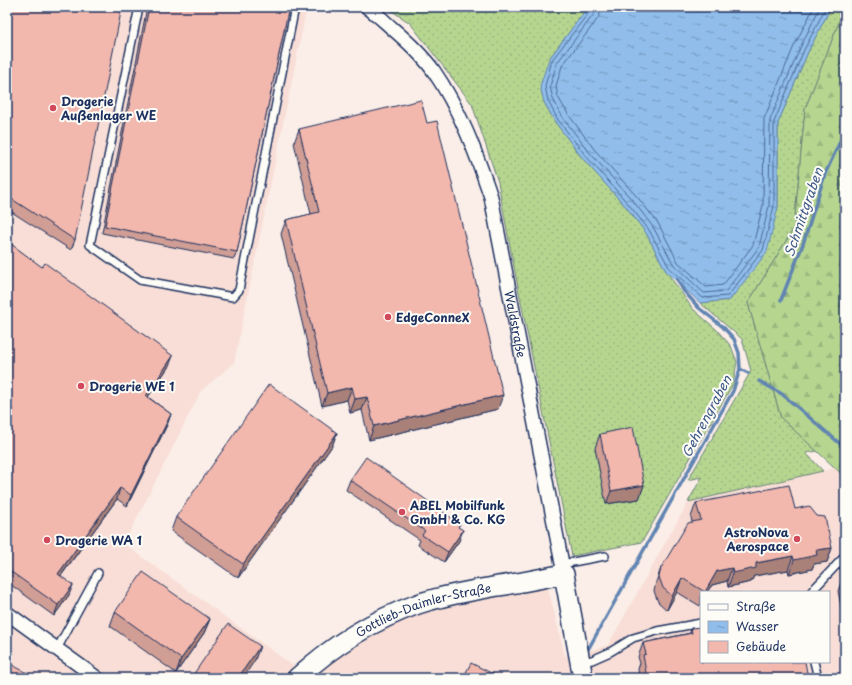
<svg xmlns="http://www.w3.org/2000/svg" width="852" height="685" font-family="'Playpen Sans',sans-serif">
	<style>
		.built { fill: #f8ded6; fill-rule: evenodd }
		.grass { fill: url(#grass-dots); stroke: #688277 }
		.forest { fill: url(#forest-firs); stroke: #688277 }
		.water { fill: url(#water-ripples); stroke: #6184b2 }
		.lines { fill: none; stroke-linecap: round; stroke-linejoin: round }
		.shore { stroke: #4a6896; stroke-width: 1 }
		.stream { stroke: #6184b2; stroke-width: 3.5 }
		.lane-casing { stroke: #1b2f5e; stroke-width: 10 }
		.street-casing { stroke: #1b2f5e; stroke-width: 16 }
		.secondary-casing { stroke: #1b2f5e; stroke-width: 22 }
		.lane { stroke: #fdfcf7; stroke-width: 7 }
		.street { stroke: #fdfcf7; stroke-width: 13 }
		.secondary { stroke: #fdfcf7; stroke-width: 19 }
		.wall { fill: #d09e95; stroke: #1b2f5e }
		.shaded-wall { fill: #a98179; stroke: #1b2f5e }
		.building { fill: #f2b8ad; stroke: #1b2f5e }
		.poi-dot { fill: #d1495b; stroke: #fdfcf7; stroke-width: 1.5 }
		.labels { text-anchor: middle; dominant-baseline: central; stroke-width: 4; stroke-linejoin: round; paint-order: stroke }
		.poi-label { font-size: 12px; font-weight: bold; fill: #1b2f5e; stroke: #fdfcf7; text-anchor: start }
		.street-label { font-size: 12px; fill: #1b2f5e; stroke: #fdfcf7 }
		.water-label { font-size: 13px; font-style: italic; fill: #3e5a88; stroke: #fdfcf7 }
	</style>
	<defs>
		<pattern id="grass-dots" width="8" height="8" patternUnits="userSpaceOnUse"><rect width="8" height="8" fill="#b6d690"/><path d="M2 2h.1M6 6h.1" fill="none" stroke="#9cb87f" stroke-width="1.8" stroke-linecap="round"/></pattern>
		<pattern id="forest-firs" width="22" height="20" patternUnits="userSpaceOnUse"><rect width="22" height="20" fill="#b6d690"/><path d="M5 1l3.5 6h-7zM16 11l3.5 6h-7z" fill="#9cb87f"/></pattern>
		<pattern id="water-ripples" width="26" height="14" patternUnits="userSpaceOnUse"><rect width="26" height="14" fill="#90bdea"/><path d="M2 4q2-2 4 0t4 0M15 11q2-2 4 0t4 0" fill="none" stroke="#759ac1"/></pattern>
	</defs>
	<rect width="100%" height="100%" fill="#fbeee8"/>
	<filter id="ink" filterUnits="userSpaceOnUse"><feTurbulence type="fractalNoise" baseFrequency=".025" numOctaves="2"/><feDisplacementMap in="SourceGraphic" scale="8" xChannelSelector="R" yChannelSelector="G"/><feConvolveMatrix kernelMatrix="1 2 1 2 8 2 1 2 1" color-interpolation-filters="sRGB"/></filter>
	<g filter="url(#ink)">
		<!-- built -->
		<path class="built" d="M7,7H307L234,363L201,391L124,544L295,667L344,631L415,597L467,582L543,567L565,656L593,650L608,645L688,502L835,468L845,477V678H7ZM701,592H829V662H701Z"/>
		<!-- grass -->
		<g class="grass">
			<polygon points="386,7 588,7 549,59 544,102 555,122 583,159 627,208 646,233 666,271 693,309 716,329 731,346 737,362 733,384 642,542 572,556 513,262 498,182 472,104 410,23"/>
			<polygon points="831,7 845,7 805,109 794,228 748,303 781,418 817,451 806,453 823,471 688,502 702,477 688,480 751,371 742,339 700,303 730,300 778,207 778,123 808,52"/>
		</g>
		<!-- forest -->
		<polygon class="forest" points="845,7 845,477 781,418 748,303 794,228 805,109"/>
		<!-- water -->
		<polygon class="water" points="588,7 831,7 808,52 778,123 778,207 767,252 730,300 700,303 666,271 646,233 627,208 583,159 555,122 544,102 540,86 549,59"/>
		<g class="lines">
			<!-- shore -->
			<g class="shore">
				<polyline points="591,7 590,11 552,60 545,86 548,101 558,120 586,156 630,206 649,230 670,269 703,298 728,296 763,250 774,206 774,122 804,50 826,7"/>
				<polyline points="596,7 594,14 557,63 550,86 553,99 563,118 590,153 634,202 653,227 674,265 704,293 726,291 759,247 769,206 770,120 800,48 820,7"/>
				<polyline points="602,7 599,17 562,66 556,86 558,97 568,114 594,149 639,199 658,223 678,262 706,287 723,285 753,245 763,205 764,119 794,46 814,7"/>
			</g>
			<!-- stream -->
			<g class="stream">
				<polyline points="781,300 803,244 825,174 845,131"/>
				<polyline points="740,369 748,373"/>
				<polyline points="759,381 782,394 845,448"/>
				<polyline points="586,653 733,391 740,369 739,353 734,339 723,327 699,308 683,290 677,279"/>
			</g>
			<!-- lane casing -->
			<g class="lane-casing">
				<g id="lane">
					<polyline points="139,7 90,245 140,280 233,297 239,290 295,7"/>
					<polyline points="562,564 605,556"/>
					<polyline points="811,592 845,556"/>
					<polyline points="57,649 98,573"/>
					<polyline points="581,662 592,660 610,652 633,638 657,631 701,623"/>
					<polyline points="814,662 818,678"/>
				</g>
			</g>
			<!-- street casing -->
			<g class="street-casing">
				<g id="street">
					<path id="s1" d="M367,7C376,13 384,21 393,29C407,41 422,55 433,70C460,109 476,153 491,197L564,574"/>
					<polyline points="7,613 97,678"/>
				</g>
			</g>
			<!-- secondary casing -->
			<g class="secondary-casing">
				<g id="secondary">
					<path id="s2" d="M297,678C332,646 373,620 418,604C444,595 471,591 498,586C520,583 542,578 564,574L583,678"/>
				</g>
			</g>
			<!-- lane -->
			<use href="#lane" class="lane"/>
			<!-- street -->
			<use href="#street" class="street"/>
			<!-- secondary -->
			<use href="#secondary" class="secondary"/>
		</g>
		<!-- wall -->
		<g class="wall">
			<polygon points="7,7 75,240 71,250 7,209"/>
			<polygon points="147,7 289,7 237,252 234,259 102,233"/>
			<polygon points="299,129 498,409 369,440 362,410 350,413 347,400 322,406 281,234 286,220 311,214 294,143"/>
			<polygon points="7,241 169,366 148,397 171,414 167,425 127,506 117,499 61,576 69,595 54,616 7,582"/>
			<polygon points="337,433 332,446 238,578 171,531 176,517"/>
			<polygon points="600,434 644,485 639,499 606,504 595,448"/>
			<polygon points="350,480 460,524 458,527 459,541 444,562 418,545 420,540 346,490"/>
			<polygon points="696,503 795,509 832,548 827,562 814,564 812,569 789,574 788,570 754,576 751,582 728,587 727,581 712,585 707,592 701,592 701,603 700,606 677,592 667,610 658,602 654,591 656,582 661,568 692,522 691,517"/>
			<polygon points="845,576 845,626 838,591 843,577"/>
			<polygon points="115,612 210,619 204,633 176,673 110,626"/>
			<polygon points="691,628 808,678 639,678 638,669 640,663 638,657 643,643 690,633"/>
		</g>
		<!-- shaded-wall -->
		<g class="shaded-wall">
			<polygon points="173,356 169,366 142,406 146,396"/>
			<polygon points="352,387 347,400 322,406 327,393"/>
			<polygon points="503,395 498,409 369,440 374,426"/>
			<polygon points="367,397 362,410 350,413 355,399"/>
			<polygon points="171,414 167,425 127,506 131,495"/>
			<polygon points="337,433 332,446 238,578 243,564"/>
			<polygon points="644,485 639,499 606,504 611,491"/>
			<polygon points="120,488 117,499 54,585 58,574"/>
			<polygon points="463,530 459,541 444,562 448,552"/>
			<polygon points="832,548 827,562 814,564 812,569 789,574 794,560 816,550"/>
			<polygon points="793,556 788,570 754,576 751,582 728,587 733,573 756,563"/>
			<polygon points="732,568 727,581 712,585 707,592 705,592 717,571"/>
			<polygon points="682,578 677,592 667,610 672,596"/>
			<polygon points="73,585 69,595 54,616 58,605"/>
			<polygon points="210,619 204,633 176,673 181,659"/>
			<polygon points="260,646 255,660 243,678 238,678"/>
		</g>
		<!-- building -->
		<g class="building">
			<polygon points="7,7 122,7 75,240 7,196"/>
			<polygon points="149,7 289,7 237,252 105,226"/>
			<polygon points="421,100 427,123 437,121 503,395 374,426 367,397 355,399 352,387 327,393 286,220 319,212 299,129"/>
			<polygon points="7,241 42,267 45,263 173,356 146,396 171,414 131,495 120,488 58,574 73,585 58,605 7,569 7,419 13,410 7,405"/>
			<polygon points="269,384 337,433 243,564 176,517"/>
			<polygon points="633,427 644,485 611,491 600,434"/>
			<polygon points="366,457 460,524 458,527 463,530 448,552 422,535 425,531 350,480"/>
			<polygon points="789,485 795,509 809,506 817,516 825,517 832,548 816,550 817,555 794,560 793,556 756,563 756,568 733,573 732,568 717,571 705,592 682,578 672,596 663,588 659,577 661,568 688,523 701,520 696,503"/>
			<polygon points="143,572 210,619 181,659 115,612"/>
			<polygon points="845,576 845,587 843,577"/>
			<polygon points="228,624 260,646 238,678 191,678"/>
			<polygon points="701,627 701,662 805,662 808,678 647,678 643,655 646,654 643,643 692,633 691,628"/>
			<polygon points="7,662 36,678 7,678"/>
			<polygon points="471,663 501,678 463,678"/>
		</g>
	</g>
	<!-- markers -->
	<g class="poi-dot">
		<circle cx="53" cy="108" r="4"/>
		<circle cx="388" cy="317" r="4"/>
		<circle cx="81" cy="386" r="4"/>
		<circle cx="402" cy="512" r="4"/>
		<circle cx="797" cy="539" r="4"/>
		<circle cx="47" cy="540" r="4"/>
	</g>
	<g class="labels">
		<!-- poi labels -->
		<g class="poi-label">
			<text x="61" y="101">Drogerie<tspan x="61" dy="14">Außenlager WE</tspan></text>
			<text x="396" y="317">EdgeConneX</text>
			<text x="89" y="386">Drogerie WE 1</text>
			<text x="410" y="505">ABEL Mobilfunk<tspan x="410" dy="14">GmbH &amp; Co. KG</tspan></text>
			<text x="789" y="532" text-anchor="end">AstroNova<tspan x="789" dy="14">Aerospace</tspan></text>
			<text x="55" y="540">Drogerie WA 1</text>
		</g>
		<!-- street labels -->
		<g class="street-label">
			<text stroke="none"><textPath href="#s1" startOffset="361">Waldstraße</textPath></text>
			<text stroke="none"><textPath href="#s2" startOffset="146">Gottlieb-Daimler-Straße</textPath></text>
		</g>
		<!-- water labels -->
		<g class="water-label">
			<text transform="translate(803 212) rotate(-71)">Schmittgraben</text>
			<text transform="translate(706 416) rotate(-62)">Gehrengraben</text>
		</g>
	</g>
	<!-- margin -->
	<rect width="852" height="685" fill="none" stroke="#fdfcf7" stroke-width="24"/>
	<rect x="12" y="12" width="828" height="661" fill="none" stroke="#1b2f5e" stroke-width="1.5" filter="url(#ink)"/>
	<!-- legend -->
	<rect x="700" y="591" width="130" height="72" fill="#fdfcf7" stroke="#a3aaba"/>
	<rect x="708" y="604" width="20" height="6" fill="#fdfcf7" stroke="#a3aaba"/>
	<text x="736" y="611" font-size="12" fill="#1b2f5e">Straße</text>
	<rect x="708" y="621" width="20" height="12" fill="url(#water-ripples)" stroke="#a3aaba"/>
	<text x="736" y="631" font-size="12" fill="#1b2f5e">Wasser</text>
	<rect x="708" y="641" width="20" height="12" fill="#f2b8ad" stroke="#a3aaba"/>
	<text x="736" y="651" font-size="12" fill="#1b2f5e">Gebäude</text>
</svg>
